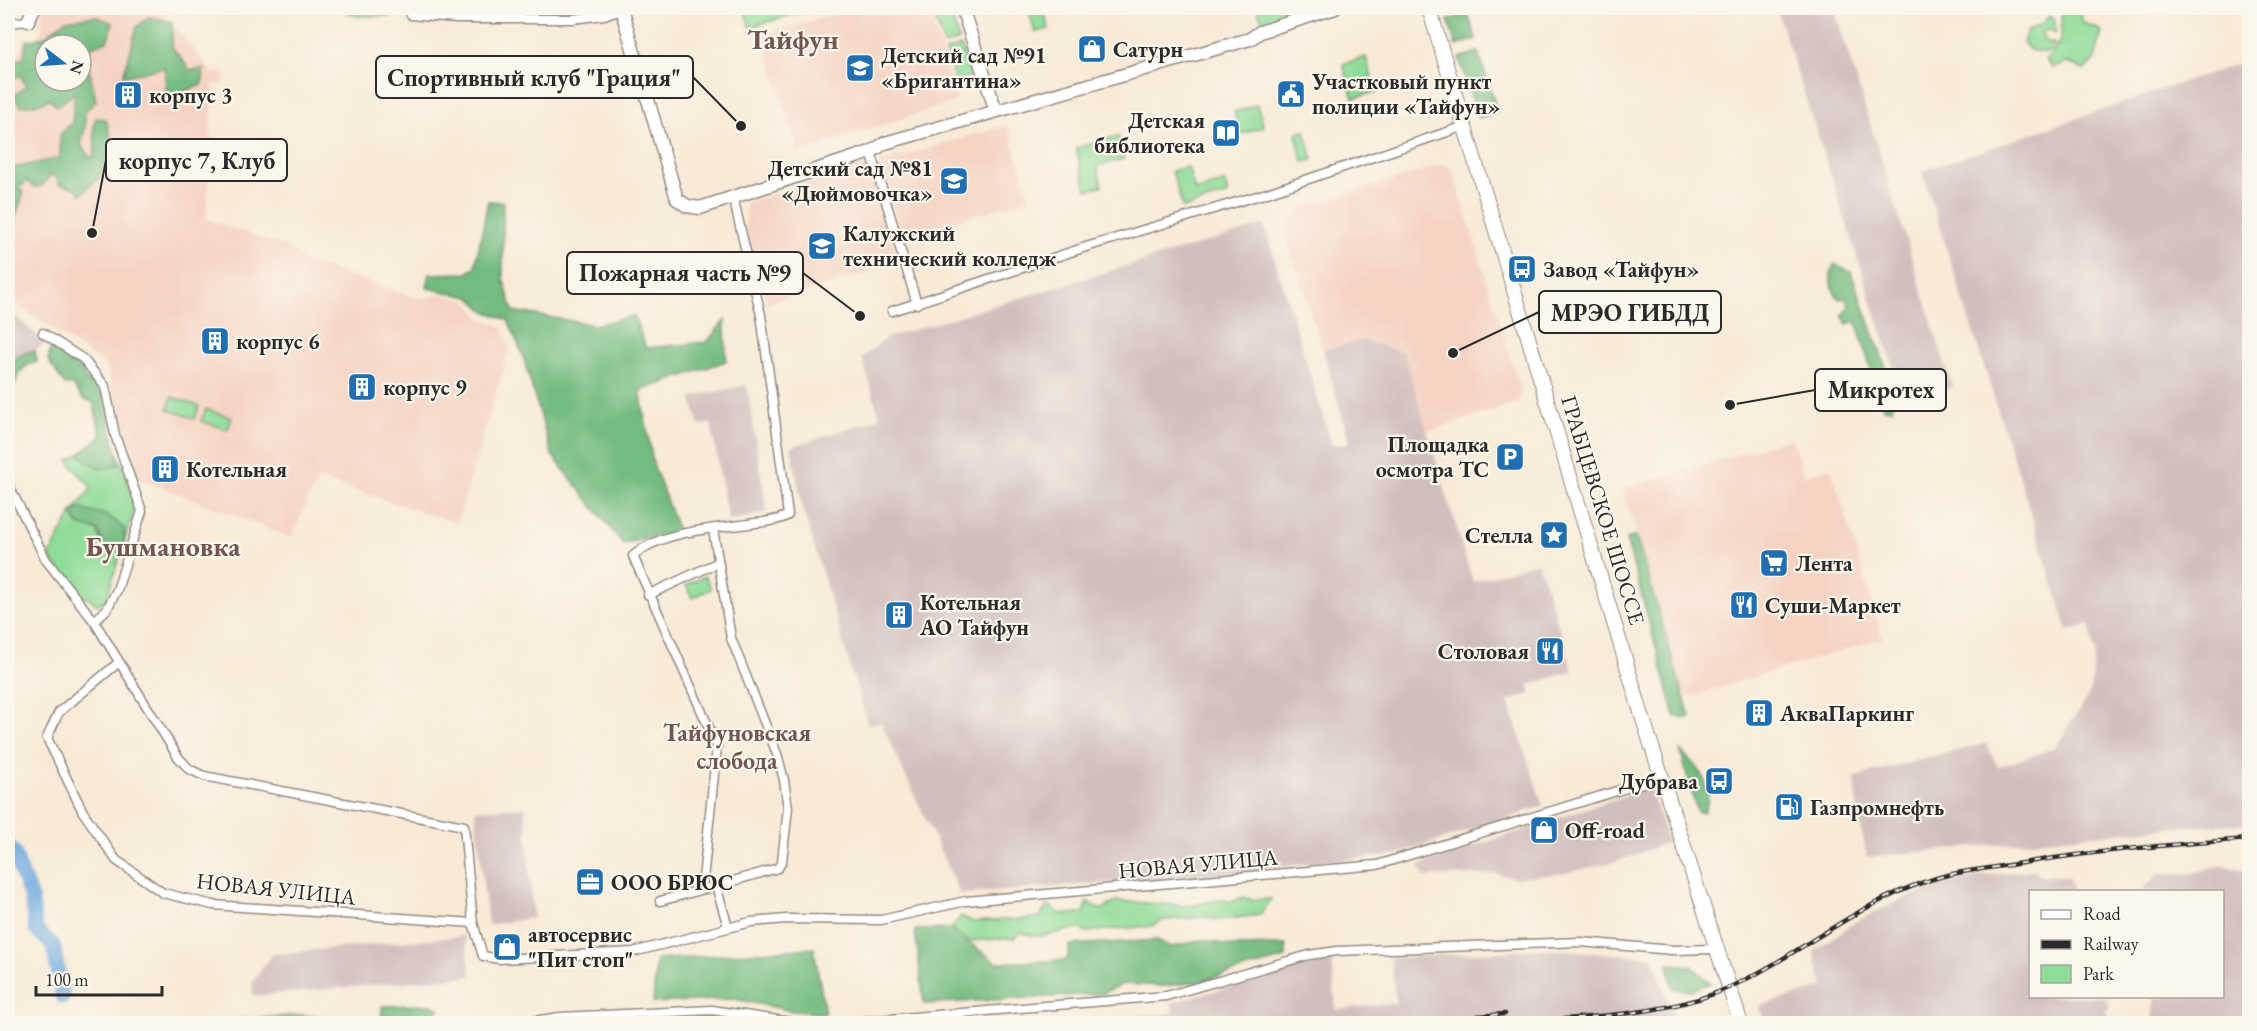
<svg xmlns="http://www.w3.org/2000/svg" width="2257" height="1031" font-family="'EB Garamond',serif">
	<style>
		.built { fill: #f5d2c2; fill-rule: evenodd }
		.industrial { fill: #d1bfbd }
		.green { fill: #8fdb98; stroke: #5d8362; stroke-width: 1.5; fill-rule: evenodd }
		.forest { fill: #73bb80; stroke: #4f7356; stroke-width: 1.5 }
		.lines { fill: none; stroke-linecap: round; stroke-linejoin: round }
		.river { stroke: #6da7dd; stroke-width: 15 }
		.street-casing { stroke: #928a81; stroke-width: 11 }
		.secondary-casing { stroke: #928a81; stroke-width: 15 }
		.primary-casing { stroke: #928a81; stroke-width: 16 }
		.street { stroke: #fff; stroke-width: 8 }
		.secondary { stroke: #fff; stroke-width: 12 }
		.primary { stroke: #fff; stroke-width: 14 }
		.rail-casing { stroke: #2b2b2b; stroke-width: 4.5 }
		.rail { stroke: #fbf7ec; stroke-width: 2; stroke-dasharray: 7; stroke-linecap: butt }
		.labels { text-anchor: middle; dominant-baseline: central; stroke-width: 4.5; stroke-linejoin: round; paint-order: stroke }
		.poi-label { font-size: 22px; font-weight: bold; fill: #2b2b2b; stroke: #fbf7ec; text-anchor: start }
		.street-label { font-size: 22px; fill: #2b2b2b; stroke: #fbf7ec }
		.neighbourhood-label { font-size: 24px; font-weight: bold; fill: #715652; stroke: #fbf7ec }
		.district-label { font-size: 28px; font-weight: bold; fill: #715652; stroke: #fbf7ec }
		.leader { fill: none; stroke: #2b2b2b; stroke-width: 2 }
		.callout-dot { fill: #2b2b2b; stroke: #fbf7ec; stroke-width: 2 }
		.callout { fill: #fbf7ec; stroke: #2b2b2b; stroke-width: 2 }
		.callout-label { font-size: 24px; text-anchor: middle; font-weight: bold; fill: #2b2b2b }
	</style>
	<rect width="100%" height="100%" fill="#fbf7ec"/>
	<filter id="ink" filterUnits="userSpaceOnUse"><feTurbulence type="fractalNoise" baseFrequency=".0167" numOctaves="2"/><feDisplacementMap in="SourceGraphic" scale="12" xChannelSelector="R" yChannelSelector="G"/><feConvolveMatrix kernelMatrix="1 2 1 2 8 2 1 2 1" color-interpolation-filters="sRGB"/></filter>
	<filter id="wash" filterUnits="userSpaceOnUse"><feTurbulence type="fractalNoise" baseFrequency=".008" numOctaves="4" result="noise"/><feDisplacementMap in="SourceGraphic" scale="24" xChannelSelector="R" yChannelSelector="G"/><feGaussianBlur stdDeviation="1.35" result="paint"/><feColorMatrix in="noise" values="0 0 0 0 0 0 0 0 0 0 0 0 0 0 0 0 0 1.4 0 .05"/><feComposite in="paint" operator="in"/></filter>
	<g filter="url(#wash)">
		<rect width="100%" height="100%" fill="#f8ead7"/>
		<!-- built -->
		<g class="built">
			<path d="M42,8H159L212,72L225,73L224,84H214L206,219L287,247L305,261L420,299L443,294L467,301L481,318L502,327L509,350L457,523L318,479L291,537L135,477L106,365L8,299V80L24,41L36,40L41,32ZM45,45H81V81H45Z"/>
			<polygon points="854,8 929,8 957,101 798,152 763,35"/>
			<polygon points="1008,125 1030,199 901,237 879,163"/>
			<polygon points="1445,164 1453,171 1521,392 1519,402 1426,432 1403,352 1361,340 1323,350 1284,231 1302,208"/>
			<polygon points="869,165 899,262 767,304 746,229 746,203"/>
			<polygon points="1792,438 1804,476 1831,468 1883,638 1686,698 1623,489"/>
		</g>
		<!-- industrial -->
		<g class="industrial">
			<polygon points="1776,8 1834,8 1952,387 1905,403"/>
			<polygon points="2249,60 2249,824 2191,826 1867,857 1858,813 1855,777 1986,743 1998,767 2055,748 2091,691 2095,652 2089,625 2068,631 1922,171"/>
			<polygon points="1264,225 1332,445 1346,444 1349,440 1323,350 1361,340 1403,352 1473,582 1538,562 1573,671 1528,685 1531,694 1508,701 1543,806 1398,854 1276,867 1268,864 1266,871 960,894 881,722 868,725 802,506 791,447 880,418 862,358 886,338"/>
			<polygon points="8,310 46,343 11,367 8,363"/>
			<polygon points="747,385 767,513 728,521 711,423 699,426 691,397"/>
			<polygon points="1650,787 1668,842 1622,860 1566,873 1514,878 1497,874 1424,877 1419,865"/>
			<polygon points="525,807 533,918 488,925 475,810"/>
			<polygon points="2221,866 2249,870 2249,1023 2153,1023 2154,997 2222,996 2222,892 2141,891 2159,873 2189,874"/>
			<polygon points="2035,870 2039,876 2065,876 2069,878 2073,891 2030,892 2030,996 2106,997 2110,1008 2105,1011 2111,1023 1764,1023 1759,1006 1823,987 1814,951 1855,922 1896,902 1937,886 1986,875"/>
			<polygon points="465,936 471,976 253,996 252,983 273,954"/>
			<polygon points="1548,949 1653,957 1676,1023 1125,1023 1124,1017 1173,1013 1171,1003 1332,959 1336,1010 1396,1003 1391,958"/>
		</g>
		<!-- green -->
		<g class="green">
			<polygon points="344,8 398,8 390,16 356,16 344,11"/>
			<polygon points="413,8 558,8 558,9 555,14 469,14 468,9 455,9 454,13 416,10"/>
			<polygon points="744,8 816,8 750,27"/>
			<polygon points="1028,8 1043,8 1049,29 1035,32"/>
			<polygon points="1257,8 1318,8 1269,23 1261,19"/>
			<path d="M2068,8L2081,9L2082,22L2102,31L2095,59L2084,70L2066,62L2052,68L2046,60C2061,45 2063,37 2061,16Z"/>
			<polygon points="949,10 959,40 944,45 934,15"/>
			<polygon points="2049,16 2054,18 2056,32 2047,30 2041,34 2046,42 2055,44 2047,53 2030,50 2023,42 2027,31 2042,24"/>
			<polygon points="961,46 971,76 955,81 946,51"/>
			<polygon points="1366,57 1376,92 1353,98 1343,64"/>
			<polygon points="1257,105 1264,127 1241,134 1234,112"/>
			<polygon points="1305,131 1313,160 1303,162 1296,133"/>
			<polygon points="1118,136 1124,159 1097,166 1102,186 1087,190 1076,148"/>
			<polygon points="1188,167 1195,191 1225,182 1228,194 1183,208 1172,171"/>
			<polygon points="172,397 199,406 195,419 168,409"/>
			<polygon points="206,409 232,418 228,430 201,421"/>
			<path d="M115,446L132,494L134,510L106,600L97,605L89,598L81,597L49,556L72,513L92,488L68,461L80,454L88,462L102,469L118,464ZM81,508L87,512L118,550L100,539L97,530L78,525Z"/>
			<polygon points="705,576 711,589 692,598 686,585"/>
			<path d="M1243,897L1252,900L1271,899L1260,915L1217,920L1208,917L1163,920L1152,926L1085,932L1079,928C1061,930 1040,942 1022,932L1014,938L968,941L951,929L961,916L973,922L1039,918L1048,905L1061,914L1084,913L1087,902L1101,910L1117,901L1188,906L1224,899L1231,902Z"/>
			<polygon points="710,1017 739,1023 597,1023"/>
		</g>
		<!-- forest -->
		<g class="forest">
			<polygon points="1468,14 1476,39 1456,46 1448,20"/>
			<path d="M95,16L113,23L107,41L81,51V45H45V81H81V59L89,68L96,101L85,111V128L81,145L90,158L94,156C98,143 90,130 96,118L106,119L112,142L101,175L81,195L76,188L59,184L57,178L50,175L42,186L34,187L27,181L18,189L24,192L13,224L8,225V166L14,168L60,158V135L72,123L75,93L57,106L49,99L41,103L21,106L13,96L26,87L20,75L8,81V62L24,58L26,41L44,37L66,20Z"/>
			<polygon points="149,17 172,22 172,47 190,70 204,69 202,85 167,97 164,67 123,77 137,27"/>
			<polygon points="1478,52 1498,112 1478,118 1459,58"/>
			<polygon points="488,201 503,202 503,278 513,311 595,325 634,316 646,348 707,342 725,320 726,361 640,391 653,464 678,531 623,544 552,455 522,353 508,320 485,311 470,297 427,288 429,274 467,273 475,267"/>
			<path d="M1835,264L1851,272L1893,387L1892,409L1883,408L1856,321L1847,324L1842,315L1849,308L1847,298L1839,299C1830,288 1828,275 1835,264Z"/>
			<path d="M51,348C68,354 79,362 85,379L102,390L119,464L102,469L88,462L80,454L101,436L93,402L83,399L73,385H65L48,360Z"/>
			<path d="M35,351L37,362C25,364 17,373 15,385L8,387V363L10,364L22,354Z"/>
			<path d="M81,508C88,513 92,511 99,513C110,515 117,522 124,529L125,545L118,550L106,548L97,530L78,525L72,513Z"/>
			<polygon points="1636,536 1690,717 1683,719 1675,716 1626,539"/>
			<path d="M1680,750C1698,767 1716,787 1704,813L1697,811Z"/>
			<polygon points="951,929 997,963 1067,960 1070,945 1157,940 1171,947 1203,940 1232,946 1286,945 1286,958 1198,982 1164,986 1123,984 1101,994 924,1004 915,930"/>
			<polygon points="814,948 825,1014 792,1011 735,999 653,1003 656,960"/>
			<polygon points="1668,964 1692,966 1710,983 1692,990 1673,989"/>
			<polygon points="431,1005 440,1009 424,1023 381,1023 382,1006"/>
			<polygon points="301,1015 332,1017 342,1023 192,1023"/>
		</g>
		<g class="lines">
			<!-- river -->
			<polyline class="river" points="8,845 14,853 31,898 36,930 53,945 63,997"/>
		</g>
	</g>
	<g filter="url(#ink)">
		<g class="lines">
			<!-- street casing -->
			<g class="street-casing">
				<g id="street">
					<polyline points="410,15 456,19 573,19 604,15 622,8"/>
					<polyline points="8,23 28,21"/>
					<polyline points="871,152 917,304"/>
					<polyline points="892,311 1086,247 1267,193 1465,126"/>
					<polyline points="43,333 83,359 105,386 115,435 142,511 117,590 107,609 94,621"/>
					<polyline points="8,484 46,560 94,621 178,757 189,769 204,776 464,826 473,923 483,956 499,959 633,952 751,922 786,919 881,920 966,901 1377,865 1662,777"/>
					<polyline points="713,529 731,638 777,754 784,780 788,808 782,861 778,868 716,886"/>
					<polyline points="648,595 717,563"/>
					<polyline points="118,663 59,712 47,738 83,812 116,860 163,893 213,905 473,923"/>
					<path d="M702,889L717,746L633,556C661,531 711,529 748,524C760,522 777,522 788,515L761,315L733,197"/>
					<polyline points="660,901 716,886 728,927"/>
					<polyline points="514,1024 560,1017 712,1010 804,1024"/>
					<polyline points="830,1024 1166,996 1309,955 1337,951 1581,942 1672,950 1717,949"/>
				</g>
			</g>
			<!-- secondary casing -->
			<g class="secondary-casing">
				<g id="secondary">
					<polyline points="621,8 677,199 687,206 700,208 871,152 885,143 1250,39 1260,32 1335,8"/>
					<polyline points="962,8 996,111"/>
					<polyline points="28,21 34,8"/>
				</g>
			</g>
			<!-- primary casing -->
			<g class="primary-casing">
				<polyline id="primary" points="1429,8 1643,719 1741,1024"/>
			</g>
			<!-- street -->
			<use href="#street" class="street"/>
			<!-- secondary -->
			<use href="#secondary" class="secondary"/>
			<!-- primary -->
			<use href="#primary" class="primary"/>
			<!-- rail casing -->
			<g class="rail-casing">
				<g id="rail">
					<polyline points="1477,1016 1505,1014"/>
					<polyline points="111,1024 123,1023"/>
					<path d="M1492,1024C1565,1018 1662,1018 1728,988C1797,957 1854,905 1927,881C1955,871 1986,869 2016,864C2093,851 2171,844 2250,839"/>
				</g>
			</g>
			<!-- rail -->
			<use href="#rail" class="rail"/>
		</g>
	</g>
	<!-- icons -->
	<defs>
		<g id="shop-square" transform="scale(1.5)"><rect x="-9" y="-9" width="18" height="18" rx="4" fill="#1f6fb2" stroke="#fbf7ec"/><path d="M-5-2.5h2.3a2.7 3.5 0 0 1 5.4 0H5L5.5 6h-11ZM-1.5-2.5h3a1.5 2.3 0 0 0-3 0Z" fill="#fff"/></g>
		<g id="school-square" transform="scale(1.5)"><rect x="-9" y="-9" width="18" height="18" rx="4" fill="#1f6fb2" stroke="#fbf7ec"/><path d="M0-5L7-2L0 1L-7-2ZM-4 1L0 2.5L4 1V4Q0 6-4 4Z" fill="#fff"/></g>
		<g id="civic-square" transform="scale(1.5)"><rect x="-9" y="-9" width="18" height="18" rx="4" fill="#1f6fb2" stroke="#fbf7ec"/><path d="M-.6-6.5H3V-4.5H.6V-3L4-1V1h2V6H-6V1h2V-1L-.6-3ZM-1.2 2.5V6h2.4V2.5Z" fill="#fff"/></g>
		<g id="building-square" transform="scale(1.5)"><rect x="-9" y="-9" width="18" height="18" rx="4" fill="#1f6fb2" stroke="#fbf7ec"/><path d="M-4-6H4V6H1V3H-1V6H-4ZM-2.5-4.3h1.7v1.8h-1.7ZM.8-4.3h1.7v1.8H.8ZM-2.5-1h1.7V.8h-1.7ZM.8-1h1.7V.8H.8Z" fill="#fff"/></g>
		<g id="library-square" transform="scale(1.5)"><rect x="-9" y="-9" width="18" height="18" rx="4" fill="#1f6fb2" stroke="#fbf7ec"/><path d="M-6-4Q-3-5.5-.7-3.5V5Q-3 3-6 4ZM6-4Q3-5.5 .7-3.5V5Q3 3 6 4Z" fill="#fff"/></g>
		<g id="university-square" transform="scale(1.5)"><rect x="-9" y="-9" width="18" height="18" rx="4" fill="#1f6fb2" stroke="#fbf7ec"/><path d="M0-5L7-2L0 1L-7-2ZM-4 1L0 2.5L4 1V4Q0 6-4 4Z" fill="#fff"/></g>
		<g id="bus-square" transform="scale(1.5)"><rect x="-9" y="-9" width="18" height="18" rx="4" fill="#1f6fb2" stroke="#fbf7ec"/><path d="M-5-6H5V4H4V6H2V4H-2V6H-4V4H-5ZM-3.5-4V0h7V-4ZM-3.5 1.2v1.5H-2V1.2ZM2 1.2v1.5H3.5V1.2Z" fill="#fff"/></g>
		<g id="parking-square" transform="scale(1.5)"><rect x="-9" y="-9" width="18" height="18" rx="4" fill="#1f6fb2" stroke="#fbf7ec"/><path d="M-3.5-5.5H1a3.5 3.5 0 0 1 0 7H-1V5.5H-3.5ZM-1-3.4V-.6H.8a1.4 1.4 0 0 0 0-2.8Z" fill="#fff"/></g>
		<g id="sight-square" transform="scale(1.5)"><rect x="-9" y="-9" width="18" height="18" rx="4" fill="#1f6fb2" stroke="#fbf7ec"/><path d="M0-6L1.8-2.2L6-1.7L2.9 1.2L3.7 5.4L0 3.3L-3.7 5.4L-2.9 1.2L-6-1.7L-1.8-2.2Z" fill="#fff"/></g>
		<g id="supermarket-square" transform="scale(1.5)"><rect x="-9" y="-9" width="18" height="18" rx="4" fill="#1f6fb2" stroke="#fbf7ec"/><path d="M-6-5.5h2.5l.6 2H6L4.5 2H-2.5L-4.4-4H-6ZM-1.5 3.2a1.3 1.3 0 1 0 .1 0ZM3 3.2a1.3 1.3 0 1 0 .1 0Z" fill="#fff"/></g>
		<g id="restaurant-square" transform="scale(1.5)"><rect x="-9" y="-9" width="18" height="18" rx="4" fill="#1f6fb2" stroke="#fbf7ec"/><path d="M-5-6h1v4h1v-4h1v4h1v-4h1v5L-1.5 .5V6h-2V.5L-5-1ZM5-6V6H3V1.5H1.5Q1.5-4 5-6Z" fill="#fff"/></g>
		<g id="fuel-square" transform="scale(1.5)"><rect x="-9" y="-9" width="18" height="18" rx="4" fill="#1f6fb2" stroke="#fbf7ec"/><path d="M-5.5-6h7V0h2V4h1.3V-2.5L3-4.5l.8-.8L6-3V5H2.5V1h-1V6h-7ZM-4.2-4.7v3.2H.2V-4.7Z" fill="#fff"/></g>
		<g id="office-square" transform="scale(1.5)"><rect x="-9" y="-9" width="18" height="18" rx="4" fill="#1f6fb2" stroke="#fbf7ec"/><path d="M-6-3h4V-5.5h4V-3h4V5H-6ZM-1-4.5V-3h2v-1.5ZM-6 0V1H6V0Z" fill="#fff"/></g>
	</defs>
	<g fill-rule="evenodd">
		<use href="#shop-square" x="1092" y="49"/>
		<use href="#school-square" x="860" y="68"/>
		<use href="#civic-square" x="1291" y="94"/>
		<use href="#building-square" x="128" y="95"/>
		<use href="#library-square" x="1226" y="133"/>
		<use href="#school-square" x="954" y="181"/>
		<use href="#university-square" x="822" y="246"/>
		<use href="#bus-square" x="1522" y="269"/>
		<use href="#building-square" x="215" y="341"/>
		<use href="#building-square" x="362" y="387"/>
		<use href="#parking-square" x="1510" y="457"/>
		<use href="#building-square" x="165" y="469"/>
		<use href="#sight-square" x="1554" y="535"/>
		<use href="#supermarket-square" x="1774" y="563"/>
		<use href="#restaurant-square" x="1744" y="605"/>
		<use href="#building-square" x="899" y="615"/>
		<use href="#restaurant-square" x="1550" y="651"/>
		<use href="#building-square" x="1759" y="713"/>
		<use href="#bus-square" x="1719" y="781"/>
		<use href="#fuel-square" x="1789" y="807"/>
		<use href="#shop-square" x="1544" y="830"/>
		<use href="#office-square" x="590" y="882"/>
		<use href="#shop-square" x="507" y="947"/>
	</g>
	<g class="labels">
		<!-- poi labels -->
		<g class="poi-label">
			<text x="1113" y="49">Сатурн</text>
			<text x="881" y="55">Детский сад №91<tspan x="881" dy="25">«Бригантина»</tspan></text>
			<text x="1312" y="81">Участковый пункт<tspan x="1312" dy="25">полиции «Тайфун»</tspan></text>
			<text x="149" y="95">корпус 3</text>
			<text x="1205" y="120" text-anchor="end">Детская<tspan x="1205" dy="25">библиотека</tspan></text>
			<text x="933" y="168" text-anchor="end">Детский сад №81<tspan x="933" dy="25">«Дюймовочка»</tspan></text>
			<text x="843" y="233">Калужский<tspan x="843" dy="25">технический колледж</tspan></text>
			<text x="1543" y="269">Завод «Тайфун»</text>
			<text x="236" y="341">корпус 6</text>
			<text x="383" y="387">корпус 9</text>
			<text x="1489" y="444" text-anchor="end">Площадка<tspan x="1489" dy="25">осмотра ТС</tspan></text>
			<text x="186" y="469">Котельная</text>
			<text x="1533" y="535" text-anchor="end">Стелла</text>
			<text x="1795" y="563">Лента</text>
			<text x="920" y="602">Котельная<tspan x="920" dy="25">АО Тайфун</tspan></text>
			<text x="1765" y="605">Суши-Маркет</text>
			<text x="1529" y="651" text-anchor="end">Столовая</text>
			<text x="1780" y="713">АкваПаркинг</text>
			<text x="1698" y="781" text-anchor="end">Дубрава</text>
			<text x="1810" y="807">Газпромнефть</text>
			<text x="1565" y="830">Off-road</text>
			<text x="611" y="882">ООО БРЮС</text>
			<text x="528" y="934">автосервис<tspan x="528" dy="25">"Пит стоп"</tspan></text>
		</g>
		<!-- street labels -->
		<g class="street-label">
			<text transform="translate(1603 510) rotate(73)">ГРАБЦЕВСКОЕ ШОССЕ</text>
			<text transform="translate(1198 864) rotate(-5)">НОВАЯ УЛИЦА</text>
			<text transform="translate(276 889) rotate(6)">НОВАЯ УЛИЦА</text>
		</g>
		<!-- neighbourhood labels -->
		<g class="neighbourhood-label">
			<text x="737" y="732">Тайфуновская<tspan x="737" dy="28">слобода</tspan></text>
		</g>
		<!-- district labels -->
		<g class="district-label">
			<text x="793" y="39">Тайфун</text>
			<text x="163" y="546">Бушмановка</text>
		</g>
	</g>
	<!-- callouts -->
	<path class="leader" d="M741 126L693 77M92 233L106 160M860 316L803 273M1453 353L1539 312M1730 405L1815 390"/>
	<g class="callout-dot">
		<circle cx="741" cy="126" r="6"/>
		<circle cx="92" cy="233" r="6"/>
		<circle cx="860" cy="316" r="6"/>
		<circle cx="1453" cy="353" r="6"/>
		<circle cx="1730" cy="405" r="6"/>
	</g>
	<g class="callout">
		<rect x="376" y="56" width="317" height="42" rx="6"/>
		<rect x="106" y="139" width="181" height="42" rx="6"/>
		<rect x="567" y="252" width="236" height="42" rx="6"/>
		<rect x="1539" y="291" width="182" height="42" rx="6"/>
		<rect x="1815" y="369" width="131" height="42" rx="6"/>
	</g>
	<g class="callout-label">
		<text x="534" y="86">Спортивный клуб "Грация"</text>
		<text x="197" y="169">корпус 7, Клуб</text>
		<text x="685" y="281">Пожарная часть №9</text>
		<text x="1630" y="321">МРЭО ГИБДД</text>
		<text x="1881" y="398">Микротех</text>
	</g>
	<!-- margin -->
	<rect width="2257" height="1031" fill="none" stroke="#fbf7ec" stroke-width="30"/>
	<!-- legend -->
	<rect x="2029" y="890" width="195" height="108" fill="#fbf7ec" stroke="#a8a59f" stroke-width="1.5"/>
	<rect x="2041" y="910" width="30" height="9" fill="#ffffff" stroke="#a8a59f" stroke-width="1.5"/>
	<text x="2083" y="920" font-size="18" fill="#2b2b2b">Road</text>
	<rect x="2041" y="940" width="30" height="9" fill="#2b2b2b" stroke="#a8a59f" stroke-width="1.5"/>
	<text x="2083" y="950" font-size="18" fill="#2b2b2b">Railway</text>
	<rect x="2041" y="965" width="30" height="18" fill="#8fdb98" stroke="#a8a59f" stroke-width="1.5"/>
	<text x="2083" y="980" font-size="18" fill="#2b2b2b">Park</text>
	<!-- north arrow -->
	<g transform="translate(63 63) rotate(107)"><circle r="28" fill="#fbf7ec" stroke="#a8a59f" stroke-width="1.5"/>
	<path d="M0-4.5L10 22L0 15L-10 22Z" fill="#1f6fb2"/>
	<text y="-9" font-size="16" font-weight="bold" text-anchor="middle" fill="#2b2b2b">N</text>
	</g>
	<!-- scale -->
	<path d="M36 986v9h126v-9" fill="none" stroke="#2b2b2b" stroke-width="3"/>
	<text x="45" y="986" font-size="18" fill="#2b2b2b" stroke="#fbf7ec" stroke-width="4.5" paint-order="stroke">100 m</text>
</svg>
